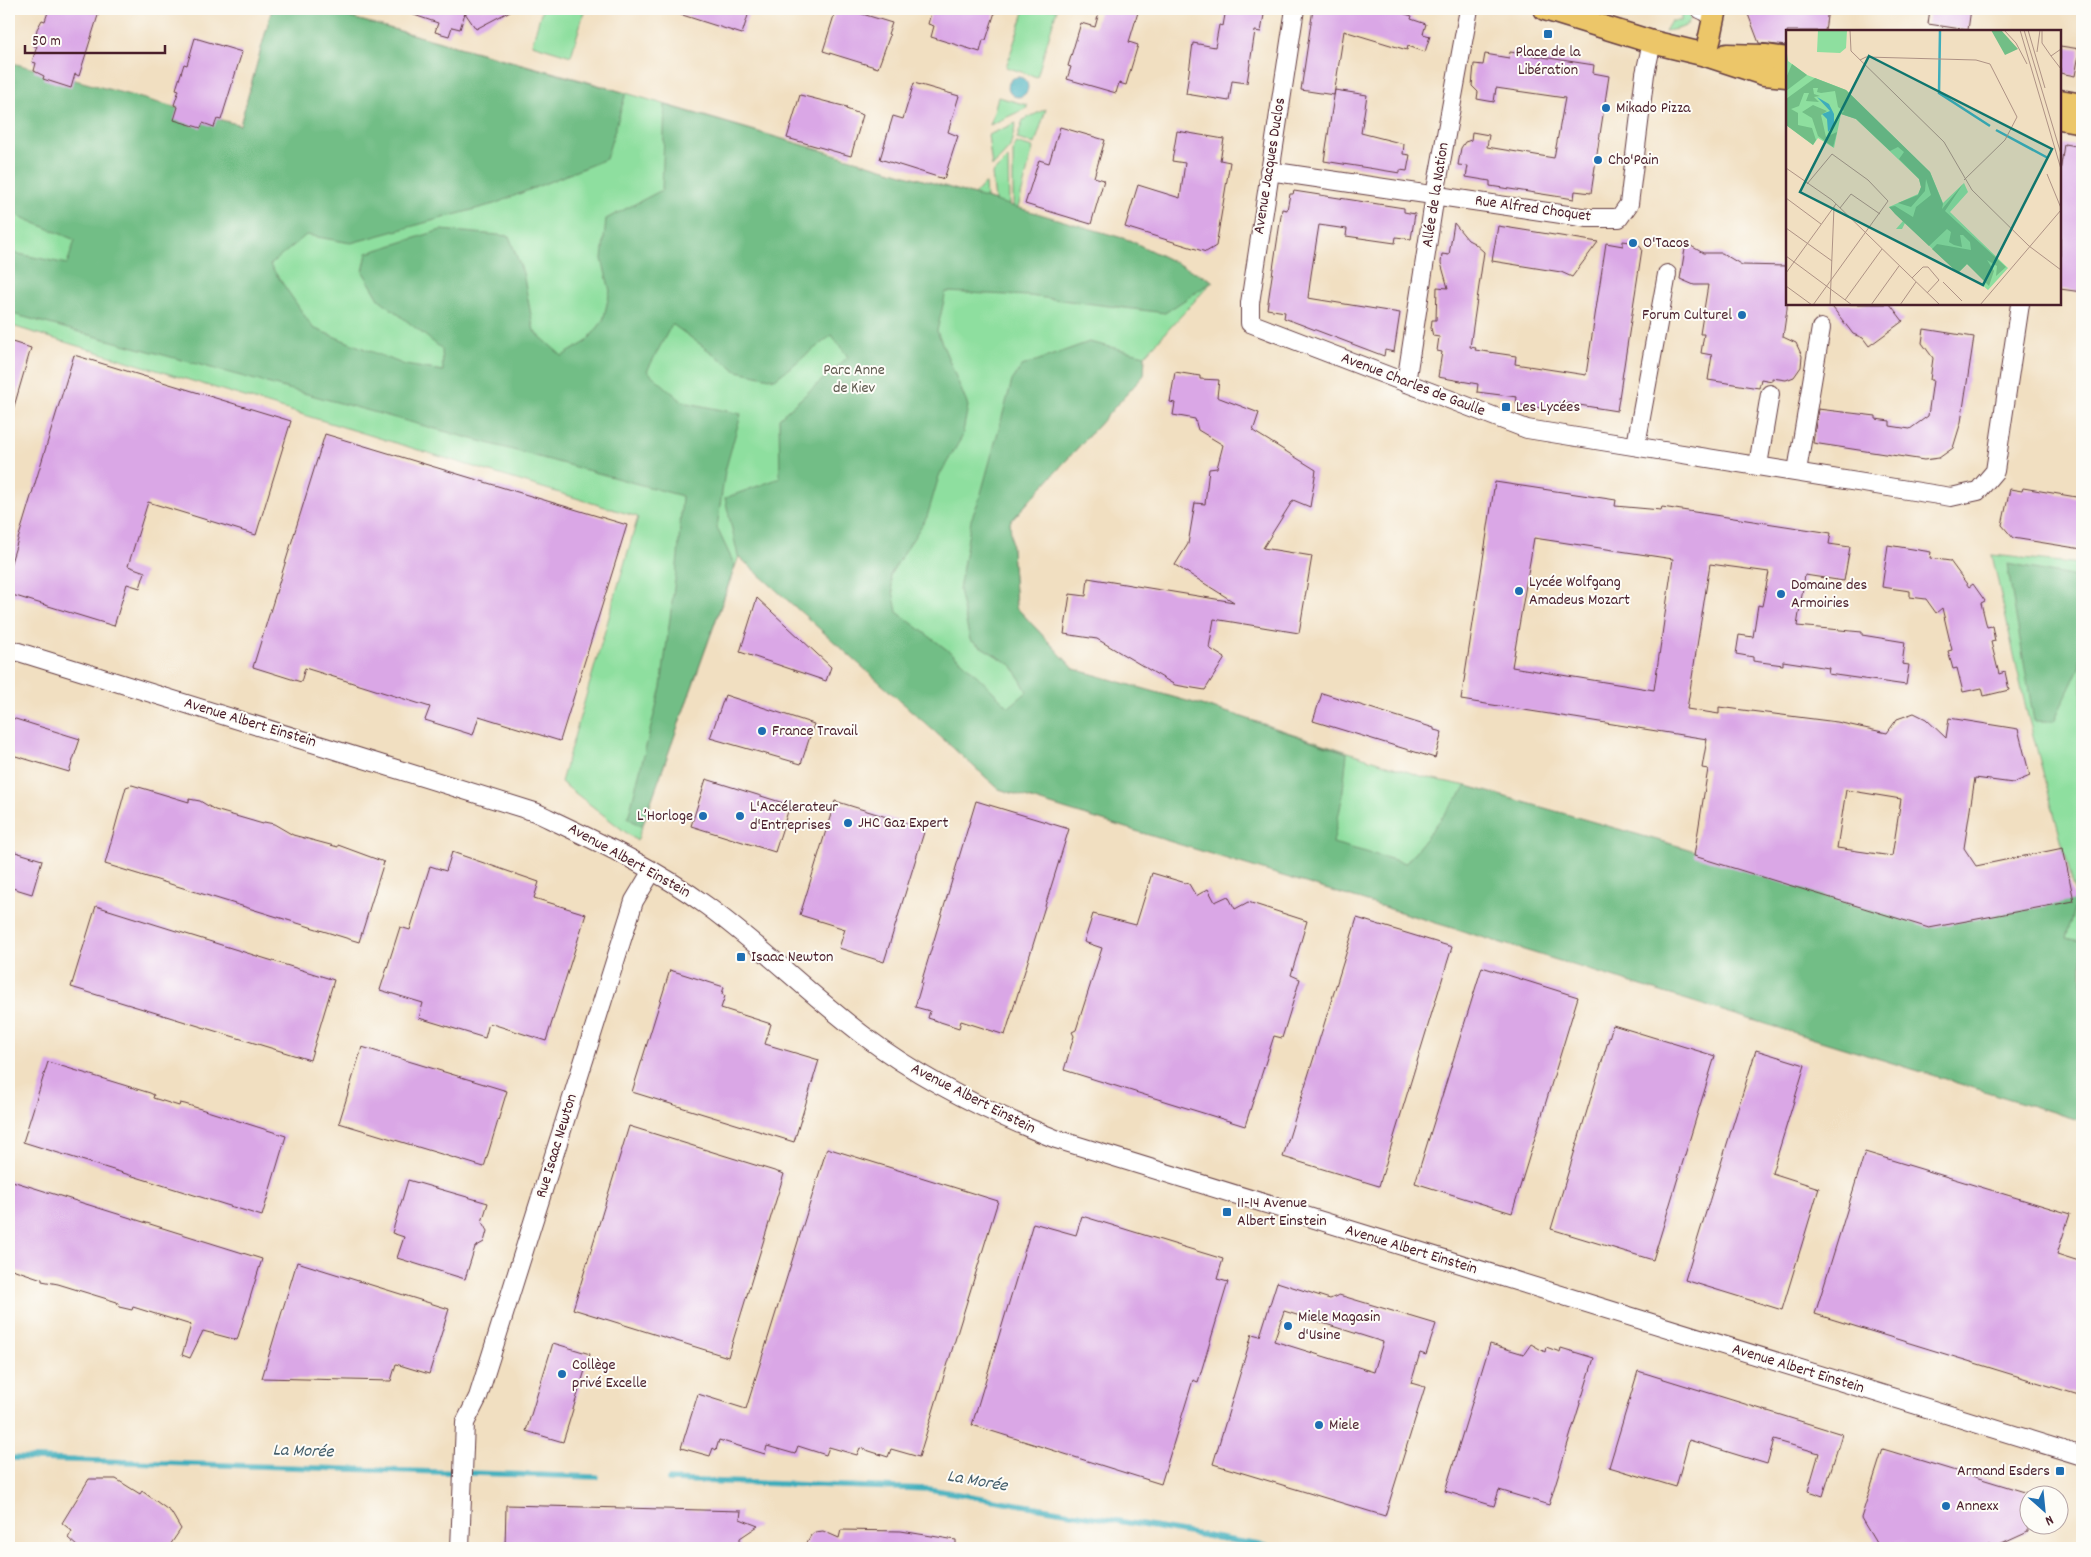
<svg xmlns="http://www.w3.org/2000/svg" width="2091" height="1557" font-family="Dekko,sans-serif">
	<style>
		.green { fill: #8edf9f; stroke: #6c7f65 }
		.forest { fill: #72be86; stroke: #5e6e58 }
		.water { fill: #3eadbb; stroke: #446673 }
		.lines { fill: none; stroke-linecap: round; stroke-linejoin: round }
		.stream { stroke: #3eadbb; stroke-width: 5.5 }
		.building { fill: #daa7e6; fill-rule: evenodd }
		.minor-casing { stroke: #633c42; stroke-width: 20 }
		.major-casing { stroke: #633c42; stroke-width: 25 }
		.minor { stroke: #fff; stroke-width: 18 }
		.major { stroke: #ecc669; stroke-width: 22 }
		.poi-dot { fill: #1f6fb2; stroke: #fdfcf7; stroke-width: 2 }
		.labels { text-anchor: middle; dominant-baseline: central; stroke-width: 4; stroke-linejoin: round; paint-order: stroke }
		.poi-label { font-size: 16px; fill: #4a1f2b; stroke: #fdfcf7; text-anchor: start }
		.street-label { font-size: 16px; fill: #4a1f2b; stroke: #fdfcf7 }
		.park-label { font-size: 16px; fill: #5e594e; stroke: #fdfcf7 }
		.water-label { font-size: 18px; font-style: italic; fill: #455f6c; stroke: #fdfcf7 }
		.inset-river { fill: none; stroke: #3eadbb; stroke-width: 2.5 }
		.inset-road { fill: none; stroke: #ae9285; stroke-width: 1 }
		.view { fill: #0f766e; fill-opacity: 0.15; stroke: #0f766e; stroke-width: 2.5 }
		.inset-edge { fill: none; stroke: #4a1f2b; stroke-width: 2.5 }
	</style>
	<rect width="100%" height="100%" fill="#fdfcf7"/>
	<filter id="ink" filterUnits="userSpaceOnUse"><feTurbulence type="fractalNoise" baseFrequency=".02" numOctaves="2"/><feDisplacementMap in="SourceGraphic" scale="10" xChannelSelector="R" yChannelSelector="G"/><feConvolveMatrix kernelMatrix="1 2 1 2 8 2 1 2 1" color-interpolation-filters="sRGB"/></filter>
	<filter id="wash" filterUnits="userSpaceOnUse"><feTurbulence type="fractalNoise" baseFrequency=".0096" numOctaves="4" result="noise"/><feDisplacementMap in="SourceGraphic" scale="20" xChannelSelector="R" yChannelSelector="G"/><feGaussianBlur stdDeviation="1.12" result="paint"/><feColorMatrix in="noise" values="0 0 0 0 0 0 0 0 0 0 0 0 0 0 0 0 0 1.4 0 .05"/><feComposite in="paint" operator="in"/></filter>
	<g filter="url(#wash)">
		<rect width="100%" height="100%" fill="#f1dfc1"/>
		<!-- green -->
		<g class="green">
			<polygon points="272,9 319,9 585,81 974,195 985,183 986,198 995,201 992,174 1008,158 1009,205 1013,207 1013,151 1016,143 1033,148 1018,208 1129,240 1213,281 1145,355 1144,375 1010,522 1016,607 1074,669 1236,715 1424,777 1467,786 1685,848 1929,926 2077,899 2026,709 1992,555 2082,564 2082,1121 999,789 739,556 637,841 561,782 638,517 9,325 9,66 240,125"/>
			<polygon points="542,9 585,9 571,56 532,44"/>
			<polygon points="1025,9 1057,9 1037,77 1006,67"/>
			<path d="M1672,9H1687C1698,27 1678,29 1665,31L1671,21H1681V12H1672Z"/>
			<polygon points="998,97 1027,105 1027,108 990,125"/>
			<polygon points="1046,109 1035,144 1017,139 1023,120"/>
			<polygon points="1016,123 1010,147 992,167 988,135"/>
		</g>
		<!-- forest -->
		<g class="forest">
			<polygon points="272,9 319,9 626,93 606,159 494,204 351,243 306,235 270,265 313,328 405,365 443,371 442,349 379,299 363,272 367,253 441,230 509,236 523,273 534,331 562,356 586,342 603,321 610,291 602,259 606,219 662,190 665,105 1129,240 1213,281 1165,313 1029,296 946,292 937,331 968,406 962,437 939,476 927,517 890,575 897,612 962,661 1009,707 1027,692 1013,666 970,640 959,590 971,520 980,497 1012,381 1022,366 1089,342 1145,355 1144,375 1010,522 1016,607 1074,669 1236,715 1347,753 1342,799 1333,843 1406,863 1467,786 1685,848 1929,926 2077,899 2066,938 2082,941 2082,1121 999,789 738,556 725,498 780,478 779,418 848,357 832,335 775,379 737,371 672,324 647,371 683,402 741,414 725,471 717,528 735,566 642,827 628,818 661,687 678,557 682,496 9,313 9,252 67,264 75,240 9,212 9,62 240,125"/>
			<polygon points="2007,564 2082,578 2080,666 2054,721 2034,721"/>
		</g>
		<!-- water -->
		<circle class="water" cx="1018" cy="87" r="10"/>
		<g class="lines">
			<!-- stream -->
			<g class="stream">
				<polyline points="9,1458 597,1477"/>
				<polyline points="669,1480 929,1489 1277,1548"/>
			</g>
		</g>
		<g id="blocks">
			<!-- building -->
			<g class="building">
				<polygon points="49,9 100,9 79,76 75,74 71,88 43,79 44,76 34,71 36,63 32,62 37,46 34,46 37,29 42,20 45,21"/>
				<polygon points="406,9 514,9 476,29 465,13 460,29 452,27 449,36 435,32 438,23 405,12"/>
				<polygon points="674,9 750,9 742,34 673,12"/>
				<polygon points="836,9 846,9 892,23 888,34 890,35 878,68 823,51"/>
				<polygon points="932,9 996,9 986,40 983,40 980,52 931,37 934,26 928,24"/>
				<polygon points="1100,9 1139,9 1129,42 1138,45 1126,85 1119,83 1116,93 1067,79 1071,67 1068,66 1081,23 1095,27"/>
				<polygon points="1226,9 1265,9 1261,32 1255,31 1247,83 1232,81 1229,101 1186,94 1193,43 1215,47 1219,25 1223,26"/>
				<polygon points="1313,9 1389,9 1412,16 1411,19 1426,24 1423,34 1430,36 1425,52 1408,46 1407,50 1344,31 1334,95 1301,90"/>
				<polygon points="1746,9 1828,9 1825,31 1787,31 1787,46 1759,43"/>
				<polygon points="1930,9 1971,9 1968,30 1928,24"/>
				<polygon points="195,38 242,52 221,120 217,119 214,127 203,123 201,128 174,120 178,107 174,105 179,90 176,89 184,64 187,65"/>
				<polygon points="2060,46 2080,49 2075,76 2060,73"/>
				<polygon points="1510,52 1594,65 1593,73 1609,76 1591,193 1575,191 1574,199 1490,186 1490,181 1466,177 1468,166 1458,165 1461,148 1465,142 1471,140 1472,132 1489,135 1487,147 1554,158 1565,98 1496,88 1494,102 1477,99 1478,92 1472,86 1474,64 1483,65 1485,54 1509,58"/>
				<polygon points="914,83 959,96 948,132 958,136 944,179 880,159 893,116 903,119"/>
				<polygon points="1335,90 1367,95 1361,133 1404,144 1403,154 1410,155 1407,171 1400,170 1400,173 1324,161"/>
				<polygon points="800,95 847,107 846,109 863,115 851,156 787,138"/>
				<polygon points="1060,127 1105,140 1094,177 1104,180 1091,224 1025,204 1039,160 1049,163"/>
				<polygon points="1177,131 1224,139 1220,160 1230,162 1216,246 1206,252 1125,227 1138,185 1180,198 1185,163 1172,161"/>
				<polygon points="2064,144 2082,147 2082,292 2060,289 2060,173"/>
				<polygon points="1294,191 1404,208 1404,212 1415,214 1411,239 1396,237 1395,243 1346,236 1347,229 1319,225 1311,275 1308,298 1400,313 1394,352 1385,350 1384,356 1284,318 1285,312 1267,309 1282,209 1287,210 1290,194 1293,194"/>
				<polygon points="1454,223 1468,240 1474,243 1484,252 1470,347 1476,348 1475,350 1516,356 1515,364 1586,375 1606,243 1623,246 1623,241 1637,243 1642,249 1617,411 1560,402 1553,410 1516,404 1517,397 1477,392 1478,384 1438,377 1442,352 1437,351 1439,337 1433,336 1431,328 1432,320 1436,320 1437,287 1448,288 1441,263 1442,254 1449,255"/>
				<polygon points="1498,226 1567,237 1598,242 1572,277 1561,272 1492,261"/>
				<polygon points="1686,243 1703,253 1722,253 1742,265 1787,266 1787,309 1783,337 1796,343 1802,356 1801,367 1794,377 1786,380 1772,378 1772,381 1761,379 1759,388 1708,380 1712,355 1701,353 1704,334 1700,334 1708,285 1694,285 1680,279"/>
				<polygon points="1830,304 1890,304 1903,321 1869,346 1863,338 1853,334"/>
				<polygon points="1924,329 1974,337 1961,422 1953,448 1939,458 1924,460 1813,443 1818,409 1876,416 1876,419 1890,421 1890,426 1910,429 1928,416 1933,380 1930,380 1933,358 1922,343"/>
				<polygon points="9,341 31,348 13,410 9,410"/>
				<polygon points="74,355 291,421 256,535 148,502 128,566 145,572 140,588 127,584 114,626 9,594 9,569"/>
				<polygon points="1175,372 1200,376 1200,379 1219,380 1217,397 1259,413 1253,431 1316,470 1310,507 1293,500 1263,548 1312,556 1299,633 1214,619 1209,648 1225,658 1205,690 1175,685 1097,639 1064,634 1070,594 1086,596 1088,578 1234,602 1175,565 1188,544 1195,503 1205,504 1209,469 1217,468 1223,445 1198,430 1195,419 1173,415 1175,403 1170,402"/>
				<polygon points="325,434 627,525 560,741 479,716 473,735 425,720 430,707 305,668 301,682 253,667"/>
				<path d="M1495,482L1616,500L1615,506L1661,510L1662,507L1831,533L1829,544L1850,547L1844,581L1805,575L1797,626L1862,632V635L1905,642L1902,664L1909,665L1906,685L1828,674L1829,668L1783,661V665L1753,661V657L1736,654L1739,635L1753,637L1758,605L1762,606L1769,572L1710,564L1687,709L1719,714V707L1837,722L1887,733L1897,719L1914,713L1926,719L1946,738L1949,718L2018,729L2030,776L2013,783L1975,778L1964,848L1976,866L2063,848L2074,901L1929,928L1694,856L1708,769L1702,768L1707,739L1461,700ZM1534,538L1673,559L1654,690L1512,667ZM1846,790L1901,799L1892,856L1837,848Z"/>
				<polygon points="2023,488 2082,498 2082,549 2013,538 2002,525 2010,489 2022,491"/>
				<polygon points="1888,545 1931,552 1930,558 1950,561 1969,587 1973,584 1985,601 1981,603 1987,627 1992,626 1995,641 1991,642 1999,674 2005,672 2009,690 1984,696 1982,688 1963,692 1957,668 1953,669 1948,651 1952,650 1942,608 1936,613 1926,599 1910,597 1910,591 1882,587"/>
				<polygon points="757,598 831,667 826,681 740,652"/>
				<polygon points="1322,693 1434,728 1434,730 1442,732 1435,758 1313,721"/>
				<polygon points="725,695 814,724 801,764 710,738"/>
				<polygon points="9,717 80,739 69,772 9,754"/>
				<polygon points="706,779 790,805 775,852 691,826"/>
				<polygon points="132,785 189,802 189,799 200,801 215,810 263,824 264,822 274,824 293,835 338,847 338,845 384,862 359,942 105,864 126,787"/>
				<polygon points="835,801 925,829 884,962 839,948 845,929 800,915"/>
				<polygon points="976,801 1069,829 1005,1035 961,1021 959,1028 928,1018 930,1011 915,1007 922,983 921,983"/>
				<polygon points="9,850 42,860 32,894 9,887"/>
				<polygon points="452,852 539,882 534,898 586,914 546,1041 489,1023 485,1038 419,1018 423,1003 380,990 400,927 410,930 430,866 446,871"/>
				<polygon points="1152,873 1189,884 1196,896 1208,889 1215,902 1228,896 1235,909 1248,902 1307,921 1291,975 1300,979 1282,1038 1274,1036 1245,1126 1064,1070 1074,1036 1072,1032 1076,1030 1102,948 1084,942 1093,914 1136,925"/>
				<polygon points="96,906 334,980 310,1060 71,987"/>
				<polygon points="1357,918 1452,947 1379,1186 1283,1157"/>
				<polygon points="1482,967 1578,997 1512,1213 1415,1183"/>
				<polygon points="670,970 724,987 722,994 725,996 721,1008 771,1024 765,1044 819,1060 794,1142 632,1092"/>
				<polygon points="1613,1025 1715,1056 1653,1260 1551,1229"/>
				<polygon points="362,1047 507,1091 484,1167 339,1123"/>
				<polygon points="1756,1050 1805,1065 1772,1173 1819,1188 1782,1310 1685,1280"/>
				<polygon points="48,1062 150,1093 154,1095 153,1098 179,1106 180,1103 185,1104 286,1136 262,1216 23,1142"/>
				<polygon points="629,1126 784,1174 728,1357 573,1309"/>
				<polygon points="827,1148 998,1201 919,1457 891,1449 888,1457 860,1448 857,1455 829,1447 826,1455 798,1446 795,1454 767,1446 765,1454 719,1440 716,1450 713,1448 710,1456 681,1448 698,1394 746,1409"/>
				<polygon points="1865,1152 2070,1214 2057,1254 2082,1262 2082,1396 1815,1314"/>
				<polygon points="9,1180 262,1259 237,1340 203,1331 190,1358 182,1355 191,1325 133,1307 132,1310 119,1307 117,1302 58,1284 42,1281 42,1279 9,1268"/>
				<polygon points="408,1180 488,1203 482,1222 487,1231 484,1242 475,1247 465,1279 397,1258 404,1237 392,1233"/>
				<polygon points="1082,1216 1223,1259 1217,1279 1228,1282 1198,1382 1193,1380 1161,1484 972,1425 1033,1223 1076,1235"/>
				<polygon points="297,1262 449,1309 429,1374 396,1364 391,1381 262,1378"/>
				<path d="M1277,1282L1330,1299L1339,1295L1436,1324L1426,1355L1420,1353L1411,1383L1425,1387L1385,1516L1213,1464L1252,1334L1260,1336ZM1284,1311L1383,1342L1374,1372L1274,1341Z"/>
				<polygon points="553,1343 590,1354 563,1442 526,1431"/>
				<polygon points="1490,1344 1524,1354 1531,1344 1545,1352 1546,1347 1560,1352 1561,1348 1594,1358 1549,1505 1499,1490 1494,1506 1445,1491"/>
				<polygon points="1638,1371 1842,1434 1823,1496 1808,1491 1819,1453 1774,1440 1767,1464 1689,1440 1676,1487 1609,1467"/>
				<polygon points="1883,1449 2028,1493 2028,1532 1993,1548 1989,1546 1984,1548 1879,1548 1861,1518"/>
				<polygon points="89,1479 116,1479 140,1494 142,1491 171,1512 181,1529 168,1548 79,1548 68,1538 72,1531 62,1523"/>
				<polygon points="506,1505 741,1511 740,1519 758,1526 740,1538 740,1548 505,1548"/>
				<polygon points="841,1530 901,1531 956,1540 956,1548 804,1548 811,1535 815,1532 823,1531 839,1538"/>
			</g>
		</g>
	</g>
	<g filter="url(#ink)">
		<use href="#blocks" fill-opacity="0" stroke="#633c42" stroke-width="1"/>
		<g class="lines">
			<!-- minor casing -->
			<g class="minor-casing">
				<g id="minor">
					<polyline points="1295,9 1250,303 1250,323 1527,429 1951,497 1978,491 1995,471 2020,304"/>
					<polyline points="1700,9 1715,16"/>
					<polyline points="1269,171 1588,218 1619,218 1629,204 1645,74 1652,42"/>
					<polyline points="1406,383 1435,195 1469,9"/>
					<polyline points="1636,445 1667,274"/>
					<polyline points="1758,465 1770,394"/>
					<polyline points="1797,471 1821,328"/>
					<path d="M9,649L535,812C594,840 654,867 707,906C763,947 811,996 867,1038C924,1081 990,1113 1056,1139L2082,1456"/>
					<polyline points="460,1548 465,1423 478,1397 634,901 652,871"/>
				</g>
			</g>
			<!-- major casing -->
			<g class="major-casing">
				<g id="major">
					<polyline points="1545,9 1652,42 1706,55 1764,74 1787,76"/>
					<polyline points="1706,55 1716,9"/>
					<polyline points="1727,55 1765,56 1787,59"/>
					<polyline points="2060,101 2082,105"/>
					<polyline points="2060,118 2082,122"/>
				</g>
			</g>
			<!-- minor -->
			<use href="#minor" class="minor"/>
			<!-- major -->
			<use href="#major" class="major"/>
		</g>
	</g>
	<!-- markers -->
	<g class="poi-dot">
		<rect x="1543" y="29" width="10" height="10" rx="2.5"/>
		<circle cx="1606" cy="108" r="5"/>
		<circle cx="1598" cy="160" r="5"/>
		<circle cx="1633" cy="243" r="5"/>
		<circle cx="1742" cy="315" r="5"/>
		<rect x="1501" y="402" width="10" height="10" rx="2.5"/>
		<circle cx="1519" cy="591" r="5"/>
		<circle cx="1781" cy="594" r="5"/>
		<circle cx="762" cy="731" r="5"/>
		<circle cx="703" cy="816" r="5"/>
		<circle cx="740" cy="816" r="5"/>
		<circle cx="848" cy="823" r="5"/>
		<rect x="736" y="952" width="10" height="10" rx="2.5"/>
		<rect x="1222" y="1207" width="10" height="10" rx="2.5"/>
		<circle cx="1288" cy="1326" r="5"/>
		<circle cx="562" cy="1374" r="5"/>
		<circle cx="1319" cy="1425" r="5"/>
		<rect x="2055" y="1466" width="10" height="10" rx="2.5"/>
		<circle cx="1946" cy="1506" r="5"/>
	</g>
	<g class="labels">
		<!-- poi labels -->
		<g class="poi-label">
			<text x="1548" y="52" text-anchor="middle">Place de la<tspan x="1548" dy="18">Libération</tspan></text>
			<text x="1616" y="108">Mikado Pizza</text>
			<text x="1608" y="160">Cho'Pain</text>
			<text x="1643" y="243">O'Tacos</text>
			<text x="1732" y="315" text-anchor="end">Forum Culturel</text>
			<text x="1516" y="407">Les Lycées</text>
			<text x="1529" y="582">Lycée Wolfgang<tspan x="1529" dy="18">Amadeus Mozart</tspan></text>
			<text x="1791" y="585">Domaine des<tspan x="1791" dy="18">Armoiries</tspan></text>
			<text x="772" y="731">France Travail</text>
			<text x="750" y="807">L'Accélerateur<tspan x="750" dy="18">d'Entreprises</tspan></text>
			<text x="693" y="816" text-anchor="end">L’Horloge</text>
			<text x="858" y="823">JHC Gaz Expert</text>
			<text x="751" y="957">Isaac Newton</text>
			<text x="1237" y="1203">11-14 Avenue<tspan x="1237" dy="18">Albert Einstein</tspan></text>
			<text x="1298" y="1317">Miele Magasin<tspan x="1298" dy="18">d'Usine</tspan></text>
			<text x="572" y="1365">Collège<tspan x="572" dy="18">privé Excelle</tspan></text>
			<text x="1329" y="1425">Miele</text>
			<text x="2050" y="1471" text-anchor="end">Armand Esders</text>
			<text x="1956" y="1506">Annexx</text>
		</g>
		<!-- street labels -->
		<g class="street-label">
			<text transform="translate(1270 166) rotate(-81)">Avenue Jacques Duclos</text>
			<text transform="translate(1436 195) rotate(-81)">Allée de la Nation</text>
			<text transform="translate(1533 209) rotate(8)">Rue Alfred Choquet</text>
			<text transform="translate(1413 385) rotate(21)">Avenue Charles de Gaulle</text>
			<text transform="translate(250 723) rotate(17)">Avenue Albert Einstein</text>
			<text transform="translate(629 861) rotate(29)">Avenue Albert Einstein</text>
			<text transform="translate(973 1099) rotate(27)">Avenue Albert Einstein</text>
			<text transform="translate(557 1146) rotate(-73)">Rue Isaac Newton</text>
			<text transform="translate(1411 1250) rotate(17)">Avenue Albert Einstein</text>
			<text transform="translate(1798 1369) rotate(17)">Avenue Albert Einstein</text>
		</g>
		<!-- park labels -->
		<g class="park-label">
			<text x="854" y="370">Parc Anne<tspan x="854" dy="18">de Kiev</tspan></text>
		</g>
		<!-- water labels -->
		<g class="water-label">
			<text transform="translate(303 1452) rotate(2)">La Morée</text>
			<text transform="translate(977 1482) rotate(10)">La Morée</text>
		</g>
	</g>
	<!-- overview -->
	<g transform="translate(1786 30)">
		<rect width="275" height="275" fill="#f1dfc1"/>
		<path d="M32,0H61L60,18L54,23L31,22ZM0,16L2,31L21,45L60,60L144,142L157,173L178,153L182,162L164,182L222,238L202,260L195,254L200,250L181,234L172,243L119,193L116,199H110L117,191L103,177L132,164L135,157L133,149L70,89L55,84L48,118L32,108L27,115L0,95Z" fill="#8edf9f"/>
		<path d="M205,0H215L232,19L219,25ZM6,34L21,45L0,61V48ZM29,48L60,60L144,142L157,174L156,179L177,154L159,181L220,237L210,246L211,236L201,230L208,241L203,256L181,234L172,243L146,219L151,214L185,220L184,212L177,205H174L176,217L168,215L163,212L165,202L161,199L143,216L109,184L103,177L109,176L127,187L130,177L145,165L140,149L139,161L125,177L112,173L132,165L135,157L133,149L113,129L118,122L112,117L104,121L70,89L55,84L58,81L52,77L49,61L35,63L31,62L32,58H27L28,64L34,66L28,67L33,72L20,71L23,63H18L13,76L5,79L12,83V95L26,98L30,110L27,115L0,95V69ZM27,75L41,81L35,85L40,107L51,102L47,117L32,106L26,88L16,82Z" fill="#72be86"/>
		<path d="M31,67L43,74L48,84V95L42,102L41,89L36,84L44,81Z" fill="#3eadbb"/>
		<path class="inset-river" d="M154,0L153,63L204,96M210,100L262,128"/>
		<path class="inset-road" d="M64,0L65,21L158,112L186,160L243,216L275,240M218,0L230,13L241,34M234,0L275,139M238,0L275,124M242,0L259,58M256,1V13L265,26M275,19L265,26L275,39M251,22L254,0M74,30L80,27L190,30L204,34L231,87L219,110L178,150M0,138L46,170L154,275M261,144L275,178M21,154L46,124L82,150L102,171L27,275M0,168L35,194M54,178L65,164L94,184M0,198L46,231M0,226L66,275M0,243L50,174M126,248L137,237H142L153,250L141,263M157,252L176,271M0,256L26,275M59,270L96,219M44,275L48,177M85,275L113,236M114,275L130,252M194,275L275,180"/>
		<path class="view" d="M83,26L266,119L197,255L14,162Z"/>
		<rect width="275" height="275" class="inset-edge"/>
	</g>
	<!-- margin -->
	<rect width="2091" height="1557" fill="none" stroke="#fdfcf7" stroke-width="30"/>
	<!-- north arrow -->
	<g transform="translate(2044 1510) rotate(153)"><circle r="24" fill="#fdfcf7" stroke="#b5a4a5"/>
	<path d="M0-4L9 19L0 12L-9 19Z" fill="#1f6fb2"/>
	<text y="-8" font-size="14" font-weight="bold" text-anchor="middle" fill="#4a1f2b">N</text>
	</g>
	<!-- scale -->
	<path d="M25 45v8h140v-8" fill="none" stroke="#4a1f2b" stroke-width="2.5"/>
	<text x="32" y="45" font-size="15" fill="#4a1f2b" stroke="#fdfcf7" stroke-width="4" paint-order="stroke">50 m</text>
</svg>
